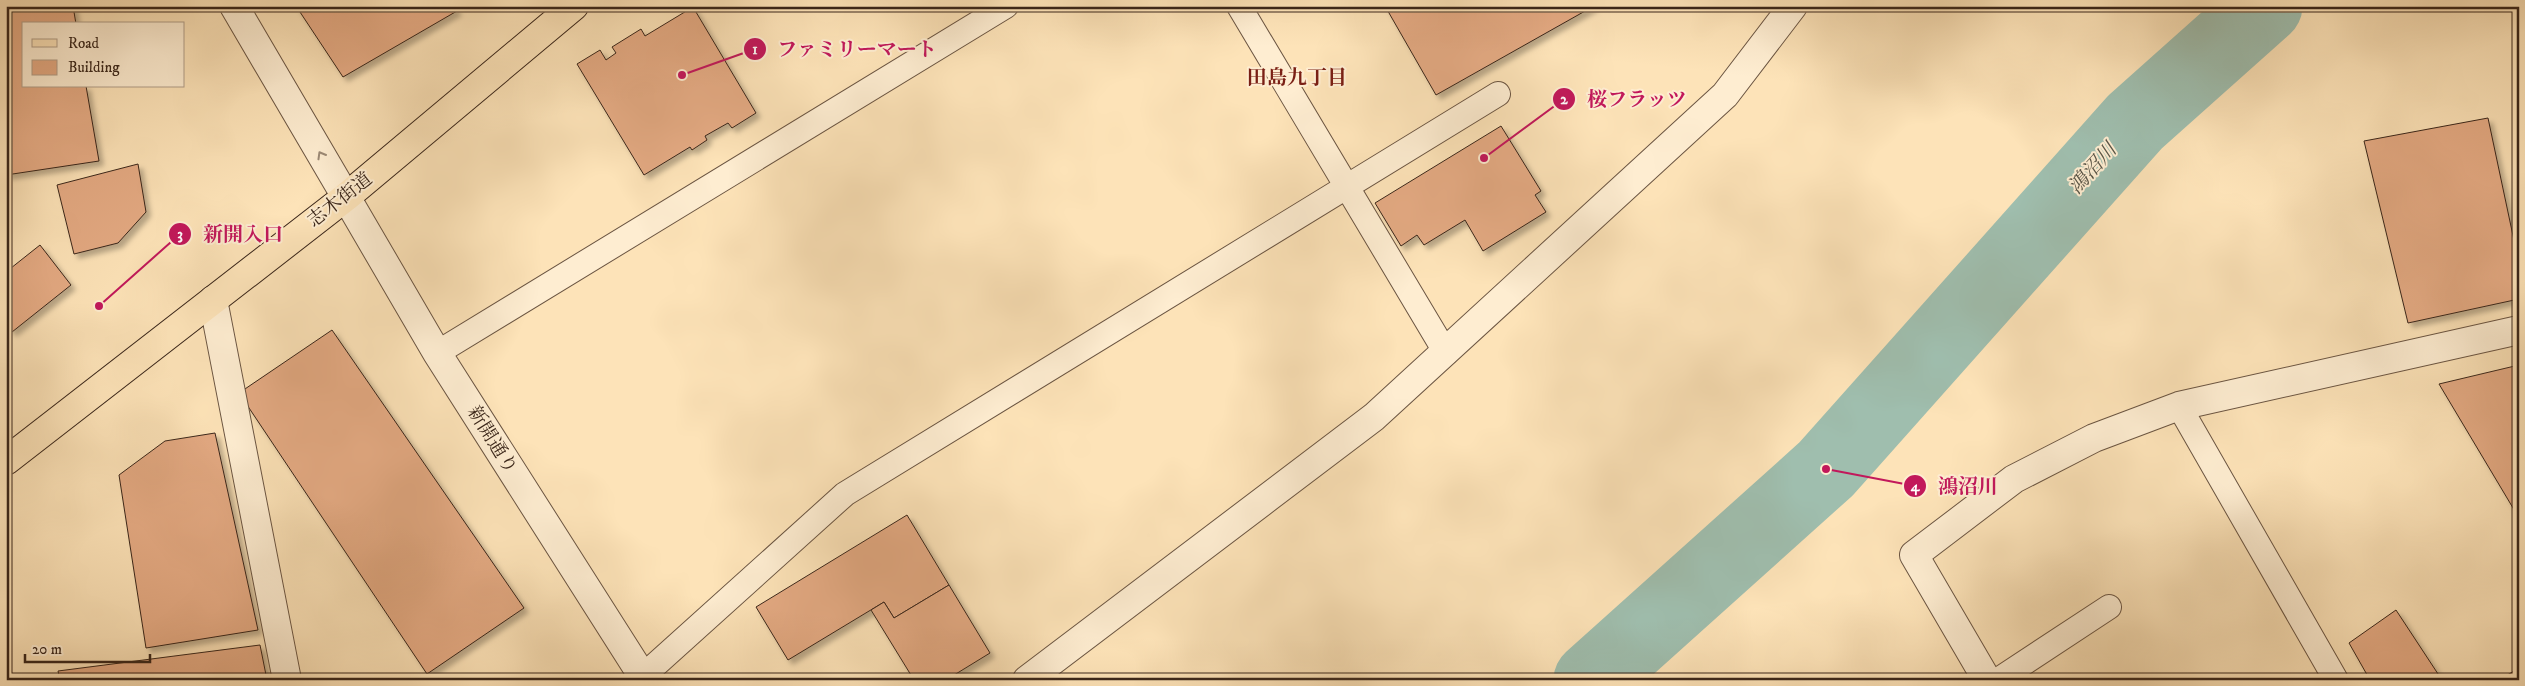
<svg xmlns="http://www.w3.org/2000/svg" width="2525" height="686" font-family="'IM FELL DW Pica','Noto Serif JP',serif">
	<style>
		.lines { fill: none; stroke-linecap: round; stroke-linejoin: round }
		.river { stroke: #9fbeae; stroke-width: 75 }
		.building { fill: #e4aa83; stroke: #3a261a; filter: url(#shadow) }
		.service-casing { stroke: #6b5542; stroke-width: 26 }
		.minor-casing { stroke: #6b5542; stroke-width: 30 }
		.tertiary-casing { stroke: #6b5542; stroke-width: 30 }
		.primary-casing { stroke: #3a261a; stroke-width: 30 }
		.service { stroke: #feedd1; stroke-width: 24 }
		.minor { stroke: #feedd1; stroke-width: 28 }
		.tertiary { stroke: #feedd1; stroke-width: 28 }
		.primary { stroke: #fde3b8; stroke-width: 28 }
		.oneway { stroke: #9c8a76 }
		.labels { text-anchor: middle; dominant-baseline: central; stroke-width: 4; stroke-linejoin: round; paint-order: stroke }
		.street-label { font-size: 19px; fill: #3a261a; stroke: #feedd1 }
		.neighbourhood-label { font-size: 20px; font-weight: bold; fill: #7a1f14; stroke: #feedd1 }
		.water-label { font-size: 20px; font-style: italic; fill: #585446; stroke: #feedd1 }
		.leader { fill: none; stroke: #c2185b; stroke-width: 2 }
		.callout-dot { fill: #c2185b; stroke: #feedd1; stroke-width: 2 }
		.mark-label { font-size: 15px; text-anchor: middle; font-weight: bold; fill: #fff }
		.callout-label { font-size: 20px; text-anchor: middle; font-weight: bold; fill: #c2185b; stroke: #feedd1; stroke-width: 4; stroke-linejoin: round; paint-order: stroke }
	</style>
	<defs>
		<filter id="shadow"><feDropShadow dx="4.5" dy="4.5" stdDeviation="2.5" flood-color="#0004"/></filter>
	</defs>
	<rect width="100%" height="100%" fill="#fde3b8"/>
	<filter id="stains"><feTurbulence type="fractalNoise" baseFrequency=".004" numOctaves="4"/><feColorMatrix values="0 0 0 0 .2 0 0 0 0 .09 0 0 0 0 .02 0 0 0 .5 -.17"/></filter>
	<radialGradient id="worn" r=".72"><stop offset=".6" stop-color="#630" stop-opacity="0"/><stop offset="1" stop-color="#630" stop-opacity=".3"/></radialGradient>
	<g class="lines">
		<!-- river -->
		<polyline class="river" points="1591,680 1826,469 2135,122 2265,6"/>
	</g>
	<!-- building -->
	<g class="building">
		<polygon points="6,6 73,6 76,24 24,24 24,86 86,86 99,161 6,175"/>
		<polygon points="296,6 454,6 457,11 343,77"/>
		<polygon points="1385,6 1594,6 1436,95"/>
		<polygon points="693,7 756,113 732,128 728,123 705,136 707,140 692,150 690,147 644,175 577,64 600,50 606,60 616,53 612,47 641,29 645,36"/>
		<polygon points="2488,118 2519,264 2519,299 2408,323 2364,141"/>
		<polygon points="1501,126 1541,191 1535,195 1546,212 1483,251 1465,220 1424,245 1417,235 1401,246 1375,203"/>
		<polygon points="138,164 146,212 118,243 74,254 57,185"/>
		<polygon points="40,245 71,285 12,332 6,325 6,272"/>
		<polygon points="332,330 524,608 427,674 239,393"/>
		<polygon points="2519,365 2519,518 2439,384"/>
		<polygon points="215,433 258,630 146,648 119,475 165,441"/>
		<polygon points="907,515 949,585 894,618 884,602 788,660 756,607"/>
		<polygon points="949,585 990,653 946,680 914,680 871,610 884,602 894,618"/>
		<polygon points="2396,610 2442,680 2370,680 2349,643"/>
		<polygon points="260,645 267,680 60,680 58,671"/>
		<polygon points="2519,668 2519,680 2499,680"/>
	</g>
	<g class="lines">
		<!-- service casing -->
		<g class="service-casing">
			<g id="service">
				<polyline points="1239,6 1446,353"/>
				<polyline points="437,353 1006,6"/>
				<polyline points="2179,406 2336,680"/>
				<polyline points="643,676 845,494 1498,94"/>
				<polyline points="1998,680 2109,607"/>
			</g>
		</g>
		<!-- minor casing -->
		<g class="minor-casing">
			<g id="minor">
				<polyline points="234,6 346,197"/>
				<polyline points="213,300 287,680"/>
				<polyline points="1987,680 1914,555 2014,479 2094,438 2179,406 2519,330"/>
			</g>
		</g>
		<!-- tertiary casing -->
		<g class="tertiary-casing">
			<g id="tertiary">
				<polyline points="346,197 437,353 645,680"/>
				<polyline points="1027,680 1374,417 1725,95 1793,6"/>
			</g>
		</g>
		<!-- primary casing -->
		<g class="primary-casing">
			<polyline id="primary" points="6,461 346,197 574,6"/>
		</g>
		<!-- service -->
		<use href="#service" class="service"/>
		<!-- minor -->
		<use href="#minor" class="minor"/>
		<!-- tertiary -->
		<use href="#tertiary" class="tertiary"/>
		<!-- primary -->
		<use href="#primary" class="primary"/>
	</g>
	<!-- one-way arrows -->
	<defs><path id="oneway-chevron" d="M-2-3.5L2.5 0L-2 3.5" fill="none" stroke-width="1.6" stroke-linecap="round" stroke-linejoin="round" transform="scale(1.25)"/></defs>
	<use class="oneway" href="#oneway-chevron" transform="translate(321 155) rotate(-120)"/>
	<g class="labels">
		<!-- street labels -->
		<g class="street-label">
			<text transform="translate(340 200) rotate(-38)">志木街道</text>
			<text transform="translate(492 440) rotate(58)">新開通り</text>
		</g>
		<!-- neighbourhood labels -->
		<g class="neighbourhood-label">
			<text x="1297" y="78">田島九丁目</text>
		</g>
		<!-- water labels -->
		<g class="water-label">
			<text transform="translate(2093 169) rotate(-48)">鴻沼川</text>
		</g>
	</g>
	<!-- callouts -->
	<path class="leader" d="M682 75L755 49M1484 158L1564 99M99 306L180 234M1826 469L1915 486"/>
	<g class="callout-dot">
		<circle cx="682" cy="75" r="5"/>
		<circle cx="1484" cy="158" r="5"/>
		<circle cx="99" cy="306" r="5"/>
		<circle cx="1826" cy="469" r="5"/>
		<circle cx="755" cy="49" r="12"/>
		<circle cx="1564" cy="99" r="12"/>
		<circle cx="180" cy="234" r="12"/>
		<circle cx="1915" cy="486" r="12"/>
	</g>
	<g class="mark-label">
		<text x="755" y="54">1</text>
		<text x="1564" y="104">2</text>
		<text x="180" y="239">3</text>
		<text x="1915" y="491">4</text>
	</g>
	<g class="callout-label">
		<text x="857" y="56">ファミリーマート</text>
		<text x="1637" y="106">桜フラッツ</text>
		<text x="243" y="241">新開入口</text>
		<text x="1968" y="493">鴻沼川</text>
	</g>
	<!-- margin -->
	<rect width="2525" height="686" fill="none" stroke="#fde3b8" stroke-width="25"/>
	<rect x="8" y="8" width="2510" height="671" fill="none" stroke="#3a261a" stroke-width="2.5"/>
	<rect x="12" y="12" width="2500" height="661" fill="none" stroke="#3a261a"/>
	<!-- legend -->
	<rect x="22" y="22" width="162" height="65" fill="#feedd1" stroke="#b09d88"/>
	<rect x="32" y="39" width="25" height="8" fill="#fde3b8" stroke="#b09d88"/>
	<text x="68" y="48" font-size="15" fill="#3a261a">Road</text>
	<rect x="32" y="60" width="25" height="15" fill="#e4aa83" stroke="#b09d88"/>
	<text x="68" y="72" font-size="15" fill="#3a261a">Building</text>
	<!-- scale -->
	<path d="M25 654v8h125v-8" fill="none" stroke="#3a261a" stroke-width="2.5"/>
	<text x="32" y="654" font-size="15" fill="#3a261a" stroke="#feedd1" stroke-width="4" paint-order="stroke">20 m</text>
	<rect width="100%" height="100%" filter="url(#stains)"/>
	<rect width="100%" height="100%" fill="url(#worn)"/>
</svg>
